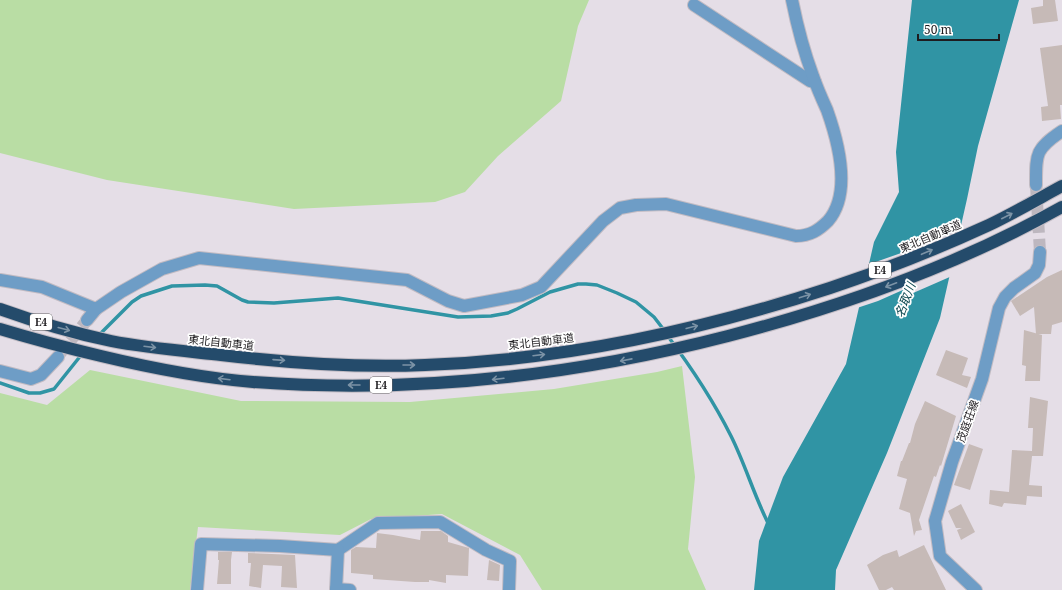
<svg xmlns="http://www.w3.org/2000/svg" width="1062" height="590" font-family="'Noto Serif','Noto Sans JP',serif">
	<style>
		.green { fill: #b9dda4 }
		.water { fill: #3094a4 }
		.pier { fill: #e5dee7 }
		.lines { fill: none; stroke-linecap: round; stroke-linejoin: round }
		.stream { stroke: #3094a4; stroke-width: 3.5 }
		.building { fill: #c6bab7 }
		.minor-tunnel { stroke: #bdb7bf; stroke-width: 12; stroke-dasharray: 12 6; stroke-linecap: butt }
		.minor-casing { stroke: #c1bbc3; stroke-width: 14 }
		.highway-casing { stroke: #c1bbc3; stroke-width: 14 }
		.minor { stroke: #6e9dc6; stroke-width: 12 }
		.highway { stroke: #244b6b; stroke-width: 12 }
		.oneway { stroke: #7c93a6 }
		.labels { text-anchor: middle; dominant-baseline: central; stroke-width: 3.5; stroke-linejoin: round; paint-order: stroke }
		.shield { fill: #fff; stroke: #626062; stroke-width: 1 }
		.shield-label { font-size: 10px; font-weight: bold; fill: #1e1c1f }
		.street-label { font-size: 11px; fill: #1e1c1f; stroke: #fff }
		.water-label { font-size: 12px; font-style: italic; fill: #0d4850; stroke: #fff }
	</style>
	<rect width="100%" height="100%" fill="#e5dee7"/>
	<!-- green -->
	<g class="green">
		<polygon points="0,0 589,0 578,26 561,101 498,156 465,192 435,202 294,209 107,180 0,153"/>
		<polygon points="682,366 695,477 688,549 706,590 542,590 520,555 442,514 371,519 340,535 198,527 190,590 0,590 0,393 47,405 90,370 241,401 410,402 554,389 657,372"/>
	</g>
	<!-- water -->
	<polygon class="water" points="912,0 1019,0 978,146 967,199 940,318 887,453 836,570 835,590 754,590 759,541 783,477 846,364 874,242 899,192 896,152"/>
	<!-- pier -->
	<polygon class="pier" points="963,228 952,276 904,297 905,289 878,301 857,308 867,265 904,252"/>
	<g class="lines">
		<!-- stream -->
		<g class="stream">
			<path d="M667,335C691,367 713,400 731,436C745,464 754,495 768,523"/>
			<polyline points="98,336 132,302 141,296 172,286 205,285 217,286 242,300 248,302 274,303 338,298 458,317 491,316 508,313 517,309 550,292 578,284 586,284 597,285 617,293 636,302 654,317 664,330"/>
			<polyline points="0,383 29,393 40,393 54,389 82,354"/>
		</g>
	</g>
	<!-- building -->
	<g class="building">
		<polygon points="1043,0 1055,0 1058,21 1033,24 1031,8 1043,6"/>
		<polygon points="1062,45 1062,105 1060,105 1061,119 1042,121 1041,107 1048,106 1040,48"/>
		<polygon points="1062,270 1062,322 1052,325 1051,334 1036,334 1034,307 1020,316 1011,301 1047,277"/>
		<polygon points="1024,330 1042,335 1040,381 1025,381 1026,366 1022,365"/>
		<polygon points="946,350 968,358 962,375 971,377 967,388 936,375"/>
		<polygon points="1030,397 1048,401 1043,456 1032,456 1029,485 1042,486 1042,497 1027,496 1026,505 1004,503 1002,507 989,504 990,490 1009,492 1012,450 1032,451 1033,428 1028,428"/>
		<polygon points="925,401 956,416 941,466 940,465 936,477 934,476 919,520 922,530 916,531 914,536 910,513 899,509 907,479 897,476 901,461 902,461 909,443 910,443 915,424"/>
		<polygon points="969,444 983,449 970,490 954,485"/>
		<polygon points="961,504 975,532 961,540 957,530 962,528 956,528 948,511"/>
		<polygon points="421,531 441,531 448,536 448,542 469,548 468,576 446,575 446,583 429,580 429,582 415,582 373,579 373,575 351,573 351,550 356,547 376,548 377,533 393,535 420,540"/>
		<polygon points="924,545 946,590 894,590 892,587 886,590 879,590 867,565 883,555 897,550 899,557"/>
		<polygon points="218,552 232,552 231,560 231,584 217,584 219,560 218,560"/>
		<polygon points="248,553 295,555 297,588 281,587 282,566 263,565 261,588 249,586 251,563 248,563"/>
		<polygon points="489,560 500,565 499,581 487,580"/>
	</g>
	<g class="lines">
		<!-- minor-tunnel -->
		<g class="minor-tunnel">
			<polyline points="1036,185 1040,252"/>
			<polyline points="59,355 87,320"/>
		</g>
		<!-- minor casing -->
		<g class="minor-casing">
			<g id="minor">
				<polyline points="694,5 810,81 815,82"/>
				<path d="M1036,185C1036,154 1035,149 1062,131"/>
				<polyline points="0,280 42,287 96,309"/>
				<path d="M87,320L96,309L121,292L162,269L199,258L407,280L448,301L464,306L522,295L541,287L603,221L620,208L636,205L666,204L796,236C810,236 819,230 828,221C852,193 838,141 827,110C822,99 817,88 813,76C804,52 797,25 792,0"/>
				<polyline points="0,371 31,379 41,375 58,357"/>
				<polyline points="336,589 350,590"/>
				<polyline points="197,590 201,544 280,546 338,550 378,523 440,522 486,550 510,561 509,590"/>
				<polyline points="336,590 338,550"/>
				<polyline points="976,590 940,556 935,521 952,462 982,379 999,308 1005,297 1014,288 1035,273 1039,265 1040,252"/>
			</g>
		</g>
		<!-- highway casing -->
		<g class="highway-casing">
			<g id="highway">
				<path d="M0,309C36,322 74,333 111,341C147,348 184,351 221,355C288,363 357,368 425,365C563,360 699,331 830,288C884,270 937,249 989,225C1014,213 1038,199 1062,186"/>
				<path d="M0,329C33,339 67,348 101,356C151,368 202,378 253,382C414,394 573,376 728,336C844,306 958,265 1062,207"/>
			</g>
		</g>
		<!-- minor -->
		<use href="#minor" class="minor"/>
		<!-- highway -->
		<use href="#highway" class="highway"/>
	</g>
	<!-- one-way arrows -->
	<defs><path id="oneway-shaft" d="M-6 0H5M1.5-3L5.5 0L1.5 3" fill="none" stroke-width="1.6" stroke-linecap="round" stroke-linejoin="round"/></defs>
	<g class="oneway">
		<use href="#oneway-shaft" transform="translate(1007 216) rotate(-27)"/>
		<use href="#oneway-shaft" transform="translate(927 252) rotate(-23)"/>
		<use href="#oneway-shaft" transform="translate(891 285) rotate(159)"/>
		<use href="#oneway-shaft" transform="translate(805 296) rotate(-18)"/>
		<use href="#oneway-shaft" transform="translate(692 327) rotate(-14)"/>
		<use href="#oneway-shaft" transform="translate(64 329) rotate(15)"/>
		<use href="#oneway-shaft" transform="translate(150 347) rotate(7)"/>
		<use href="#oneway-shaft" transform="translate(539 355) rotate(-7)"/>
		<use href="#oneway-shaft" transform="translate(279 360) rotate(4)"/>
		<use href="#oneway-shaft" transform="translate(626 360) rotate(169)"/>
		<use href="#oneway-shaft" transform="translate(409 365)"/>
		<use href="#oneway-shaft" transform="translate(224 379) rotate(-173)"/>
		<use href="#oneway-shaft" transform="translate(498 379) rotate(173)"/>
		<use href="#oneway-shaft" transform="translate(354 385) rotate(-180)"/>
	</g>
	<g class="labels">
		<!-- shield labels -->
		<g class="shield">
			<rect x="869" y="262" width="22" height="16" rx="3"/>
			<rect x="30" y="314" width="22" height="16" rx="3"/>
			<rect x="370" y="377" width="22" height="16" rx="3"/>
		</g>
		<g class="shield-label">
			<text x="880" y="270">E4</text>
			<text x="41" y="322">E4</text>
			<text x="381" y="385">E4</text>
		</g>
		<!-- street labels -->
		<g class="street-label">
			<text transform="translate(930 236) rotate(-23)">東北自動車道</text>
			<text transform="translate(541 341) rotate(-7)">東北自動車道</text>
			<text transform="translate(221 342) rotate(6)">東北自動車道</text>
			<text transform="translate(967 421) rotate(-70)">茂庭荘線</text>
		</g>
		<!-- water labels -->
		<g class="water-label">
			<text transform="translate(905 300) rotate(-69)">名取川</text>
		</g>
	</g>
	<!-- scale -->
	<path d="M918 34v6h81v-6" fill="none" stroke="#1e1c1f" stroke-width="2"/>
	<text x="924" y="34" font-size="12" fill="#1e1c1f" stroke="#ffffff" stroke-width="3" paint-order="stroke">50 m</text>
</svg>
